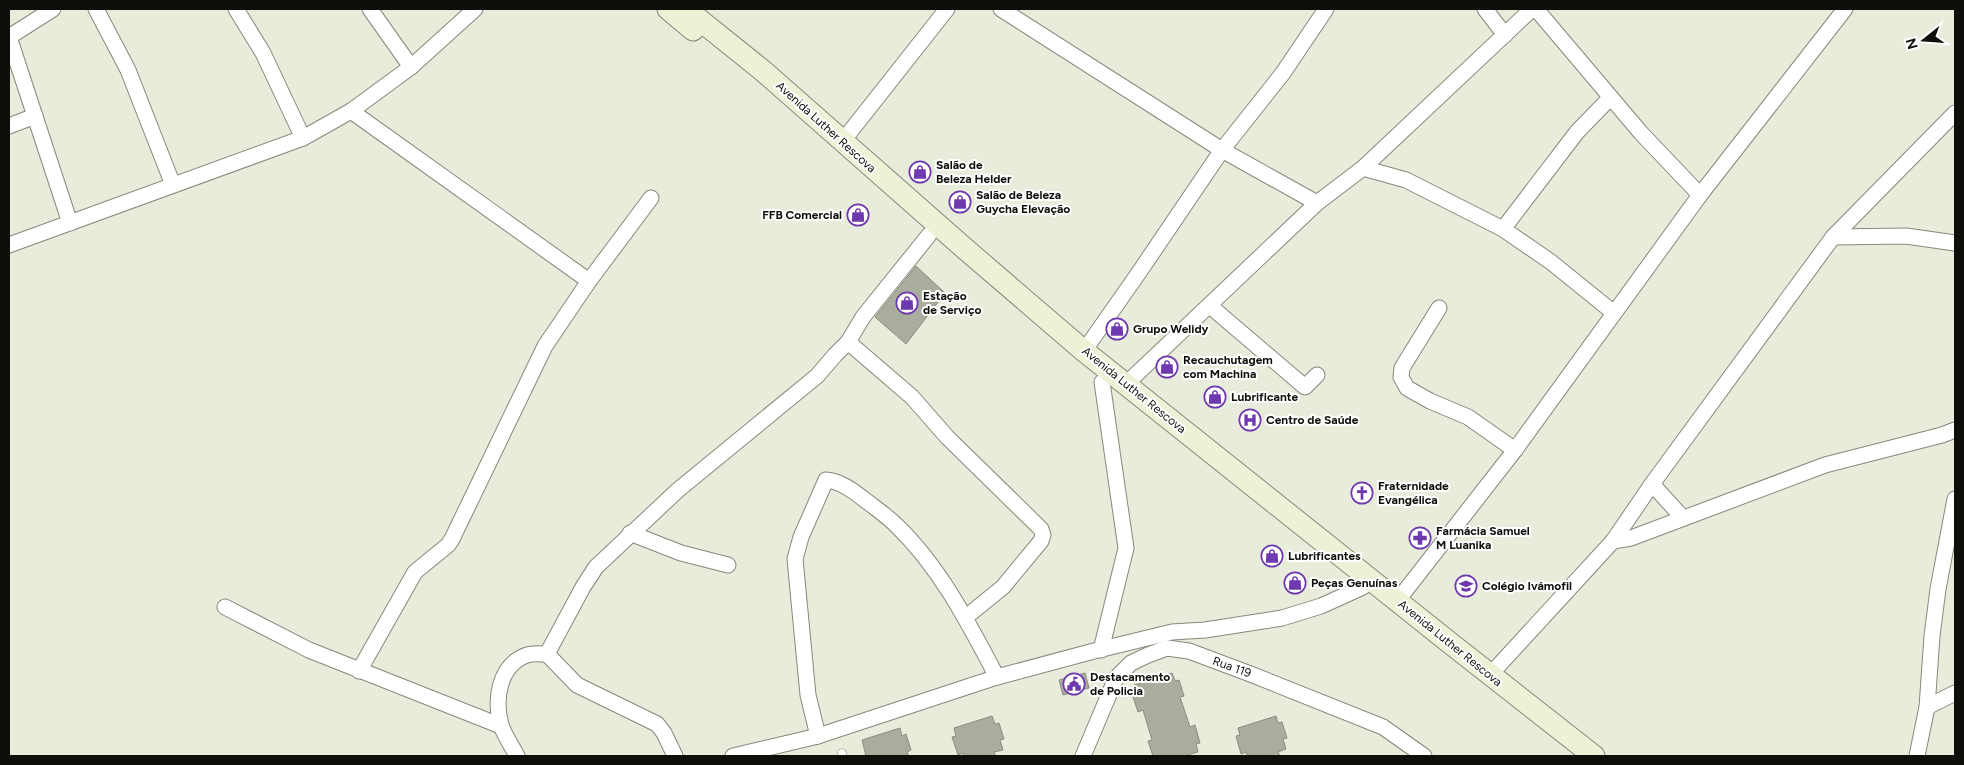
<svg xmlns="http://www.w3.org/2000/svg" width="1964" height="765" font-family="Figtree,sans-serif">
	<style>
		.building { fill: #a8ad9d; stroke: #8a8e7f }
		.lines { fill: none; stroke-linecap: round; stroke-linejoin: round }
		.service-casing { stroke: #85897a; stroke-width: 9 }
		.minor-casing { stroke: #85897a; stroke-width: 17 }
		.secondary-casing { stroke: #85897a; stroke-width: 23 }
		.service { stroke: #fff; stroke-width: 8 }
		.minor { stroke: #fff; stroke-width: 15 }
		.secondary { stroke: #ebf2d6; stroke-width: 21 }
		.labels { text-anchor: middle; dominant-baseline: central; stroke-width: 4; stroke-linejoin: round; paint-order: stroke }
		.street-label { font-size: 12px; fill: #0e0f0a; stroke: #fff }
		.poi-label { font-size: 12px; font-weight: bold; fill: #0e0f0a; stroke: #fff; text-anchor: start }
	</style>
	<rect width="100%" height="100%" fill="#e7ecdb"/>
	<!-- building -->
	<g class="building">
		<polygon points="916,266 945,293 906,344 875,317"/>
		<polygon points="1085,673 1089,688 1063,695 1059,680"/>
		<polygon points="1172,673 1175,681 1179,680 1184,696 1180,697 1190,727 1195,725 1200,743 1196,744 1198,752 1184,756 1153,756 1148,741 1152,740 1143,710 1138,712 1132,694 1137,693 1134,685"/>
		<polygon points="992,716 995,724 999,723 1004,739 1000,740 1003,750 994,752 996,756 964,756 963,753 958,755 952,737 956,736 954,728"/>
		<polygon points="1276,716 1278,723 1282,722 1287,738 1283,739 1286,749 1278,752 1280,756 1247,756 1246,752 1241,754 1236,736 1240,735 1238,728"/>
		<polygon points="900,728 902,736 906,734 911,750 907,752 909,756 866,756 862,740"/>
	</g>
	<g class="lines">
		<!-- service casing -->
		<g class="service-casing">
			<polyline id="service" points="842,753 843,756"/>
		</g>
		<!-- minor casing -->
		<g class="minor-casing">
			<g id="minor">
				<polyline points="53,9 9,37 70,223"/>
				<polyline points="96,9 128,70 173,185"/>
				<polyline points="236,9 263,53 303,138"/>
				<polyline points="370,9 411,67"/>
				<polyline points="1001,9 1222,150 1317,203"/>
				<polyline points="1485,9 1505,35"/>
				<polyline points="1536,9 1641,133 1700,195"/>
				<polyline points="351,111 589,281"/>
				<polyline points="9,126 35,116"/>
				<polyline points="842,142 947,9"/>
				<polyline points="1363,168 1406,180 1503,229 1551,262 1614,313"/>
				<polyline points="1503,229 1577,132 1610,98"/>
				<polyline points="1833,237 1906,236 1955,243"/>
				<polyline points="9,245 303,138 351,111 411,67 475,9"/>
				<polyline points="1210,306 1305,387 1317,375"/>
				<polyline points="1439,308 1402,368 1401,377 1407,388 1430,401 1468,417 1515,450"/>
				<polyline points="848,342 912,397 947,437 1041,529 1043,535 1041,541 1003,587 966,617"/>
				<polyline points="1084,351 1140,271 1222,150 1283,73 1326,9"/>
				<polyline points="1126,384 1317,203 1363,168 1532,9"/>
				<polyline points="1652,484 1683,518"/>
				<polyline points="630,533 681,553 728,565"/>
				<polyline points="1613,541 1631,538 1825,465 1942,435 1955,430"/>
				<polyline points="1398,600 1515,450 1700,195 1845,9"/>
				<polyline points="225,607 309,650 501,726"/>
				<polyline points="1101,650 1126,548 1102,382"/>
				<polyline points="547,654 577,685 657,724 664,733 675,756"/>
				<polyline points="359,671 415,572 448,545 452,539 545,346 589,281 651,198"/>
				<polyline points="1490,675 1613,541 1652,484 1833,237 1955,113"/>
				<polyline points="1927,707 1955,693"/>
				<path d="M818,736L808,695L795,559L801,537L826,480C842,481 857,494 869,503C878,510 888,517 896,525C940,567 969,624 997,677"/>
				<path d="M517,756C512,746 504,735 501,725C494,699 499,665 527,655C533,653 541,654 547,654L583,587L596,567L678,490L817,376L835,355L848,342L863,317L929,235"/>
				<polyline points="733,756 818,736 997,677 1094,651 1172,632 1205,630 1282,618 1321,606 1363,587"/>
				<polyline points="1083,756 1116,678 1131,663 1148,655 1167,648 1189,651 1253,675 1383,727 1424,756"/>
				<polyline points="1917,756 1927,707 1932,636 1938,589 1955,499"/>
			</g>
		</g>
		<!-- secondary casing -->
		<g class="secondary-casing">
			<g id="secondary">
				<polyline points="668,9 693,30"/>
				<polyline points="686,9 762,70 963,247 1084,351 1450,643 1594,756"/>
			</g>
		</g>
		<!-- service -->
		<use href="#service" class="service"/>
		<!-- minor -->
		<use href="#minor" class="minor"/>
		<!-- secondary -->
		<use href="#secondary" class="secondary"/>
	</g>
	<!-- icons -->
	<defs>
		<g id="shop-ring" transform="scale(1.125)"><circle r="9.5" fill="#fff" stroke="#6e38af" stroke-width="1.5"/><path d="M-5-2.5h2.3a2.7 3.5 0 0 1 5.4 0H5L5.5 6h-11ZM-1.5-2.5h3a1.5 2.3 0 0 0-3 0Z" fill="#6e38af"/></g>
		<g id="hospital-ring" transform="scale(1.125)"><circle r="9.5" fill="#fff" stroke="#6e38af" stroke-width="1.5"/><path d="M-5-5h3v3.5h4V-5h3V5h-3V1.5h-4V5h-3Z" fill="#6e38af"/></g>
		<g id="church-ring" transform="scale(1.125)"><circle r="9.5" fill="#fff" stroke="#6e38af" stroke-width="1.5"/><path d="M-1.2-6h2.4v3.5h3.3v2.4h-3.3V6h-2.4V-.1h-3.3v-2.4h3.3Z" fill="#6e38af"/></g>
		<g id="pharmacy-ring" transform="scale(1.125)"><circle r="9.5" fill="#fff" stroke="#6e38af" stroke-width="1.5"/><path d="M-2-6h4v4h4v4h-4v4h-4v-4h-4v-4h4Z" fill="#6e38af"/></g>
		<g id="university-ring" transform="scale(1.125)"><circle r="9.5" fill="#fff" stroke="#6e38af" stroke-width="1.5"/><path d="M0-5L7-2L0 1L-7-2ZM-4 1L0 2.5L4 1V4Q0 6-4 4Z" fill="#6e38af"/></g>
		<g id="civic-ring" transform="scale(1.125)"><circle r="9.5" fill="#fff" stroke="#6e38af" stroke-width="1.5"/><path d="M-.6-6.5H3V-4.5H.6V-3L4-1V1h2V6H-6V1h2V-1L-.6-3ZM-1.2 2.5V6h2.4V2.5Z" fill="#6e38af"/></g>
	</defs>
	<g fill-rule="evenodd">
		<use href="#shop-ring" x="920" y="172"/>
		<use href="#shop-ring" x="960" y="202"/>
		<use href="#shop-ring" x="858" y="215"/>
		<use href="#shop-ring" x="907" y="303"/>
		<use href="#shop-ring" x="1117" y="329"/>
		<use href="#shop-ring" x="1167" y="367"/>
		<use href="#shop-ring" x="1215" y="397"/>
		<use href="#hospital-ring" x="1250" y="420"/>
		<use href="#church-ring" x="1362" y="493"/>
		<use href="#pharmacy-ring" x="1420" y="538"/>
		<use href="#shop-ring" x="1272" y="556"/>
		<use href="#shop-ring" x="1295" y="583"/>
		<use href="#university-ring" x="1466" y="586"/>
		<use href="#civic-ring" x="1074" y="684"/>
	</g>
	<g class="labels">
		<!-- street labels -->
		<g class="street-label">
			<text transform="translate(826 127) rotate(42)">Avenida Luther Rescova</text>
			<text transform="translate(1134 390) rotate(39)">Avenida Luther Rescova</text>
			<text transform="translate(1450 643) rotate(39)">Avenida Luther Rescova</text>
			<text transform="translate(1232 667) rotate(20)">Rua 119</text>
		</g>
		<!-- poi labels -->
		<g class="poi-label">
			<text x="936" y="165">Salão de<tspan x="936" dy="14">Beleza Helder</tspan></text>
			<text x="976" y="195">Salão de Beleza<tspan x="976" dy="14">Guycha Elevação</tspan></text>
			<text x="842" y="215" text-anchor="end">FFB Comercial</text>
			<text x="923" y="296">Estação<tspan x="923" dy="14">de Serviço</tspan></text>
			<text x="1133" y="329">Grupo Welidy</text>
			<text x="1183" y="360">Recauchutagem<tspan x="1183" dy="14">com Machina</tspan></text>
			<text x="1231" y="397">Lubrificante</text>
			<text x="1266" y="420">Centro de Saúde</text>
			<text x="1378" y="486">Fraternidade<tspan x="1378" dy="14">Evangélica</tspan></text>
			<text x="1436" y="531">Farmácia Samuel<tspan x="1436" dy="14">M Luanika</tspan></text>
			<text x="1288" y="556">Lubrificantes</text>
			<text x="1311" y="583">Peças Genuínas</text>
			<text x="1482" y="586">Colégio Ivámofil</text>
			<text x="1090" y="677">Destacamento<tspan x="1090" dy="14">de Policia</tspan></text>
		</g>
	</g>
	<!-- border -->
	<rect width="1964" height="765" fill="none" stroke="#0e0f0a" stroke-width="20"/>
	<!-- north arrow -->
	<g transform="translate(1924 40) rotate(253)" stroke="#ffffff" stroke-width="4" paint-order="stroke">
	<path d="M0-4L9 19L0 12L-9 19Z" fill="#0e0f0a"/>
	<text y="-8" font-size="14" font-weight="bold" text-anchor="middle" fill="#0e0f0a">N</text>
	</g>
</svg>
